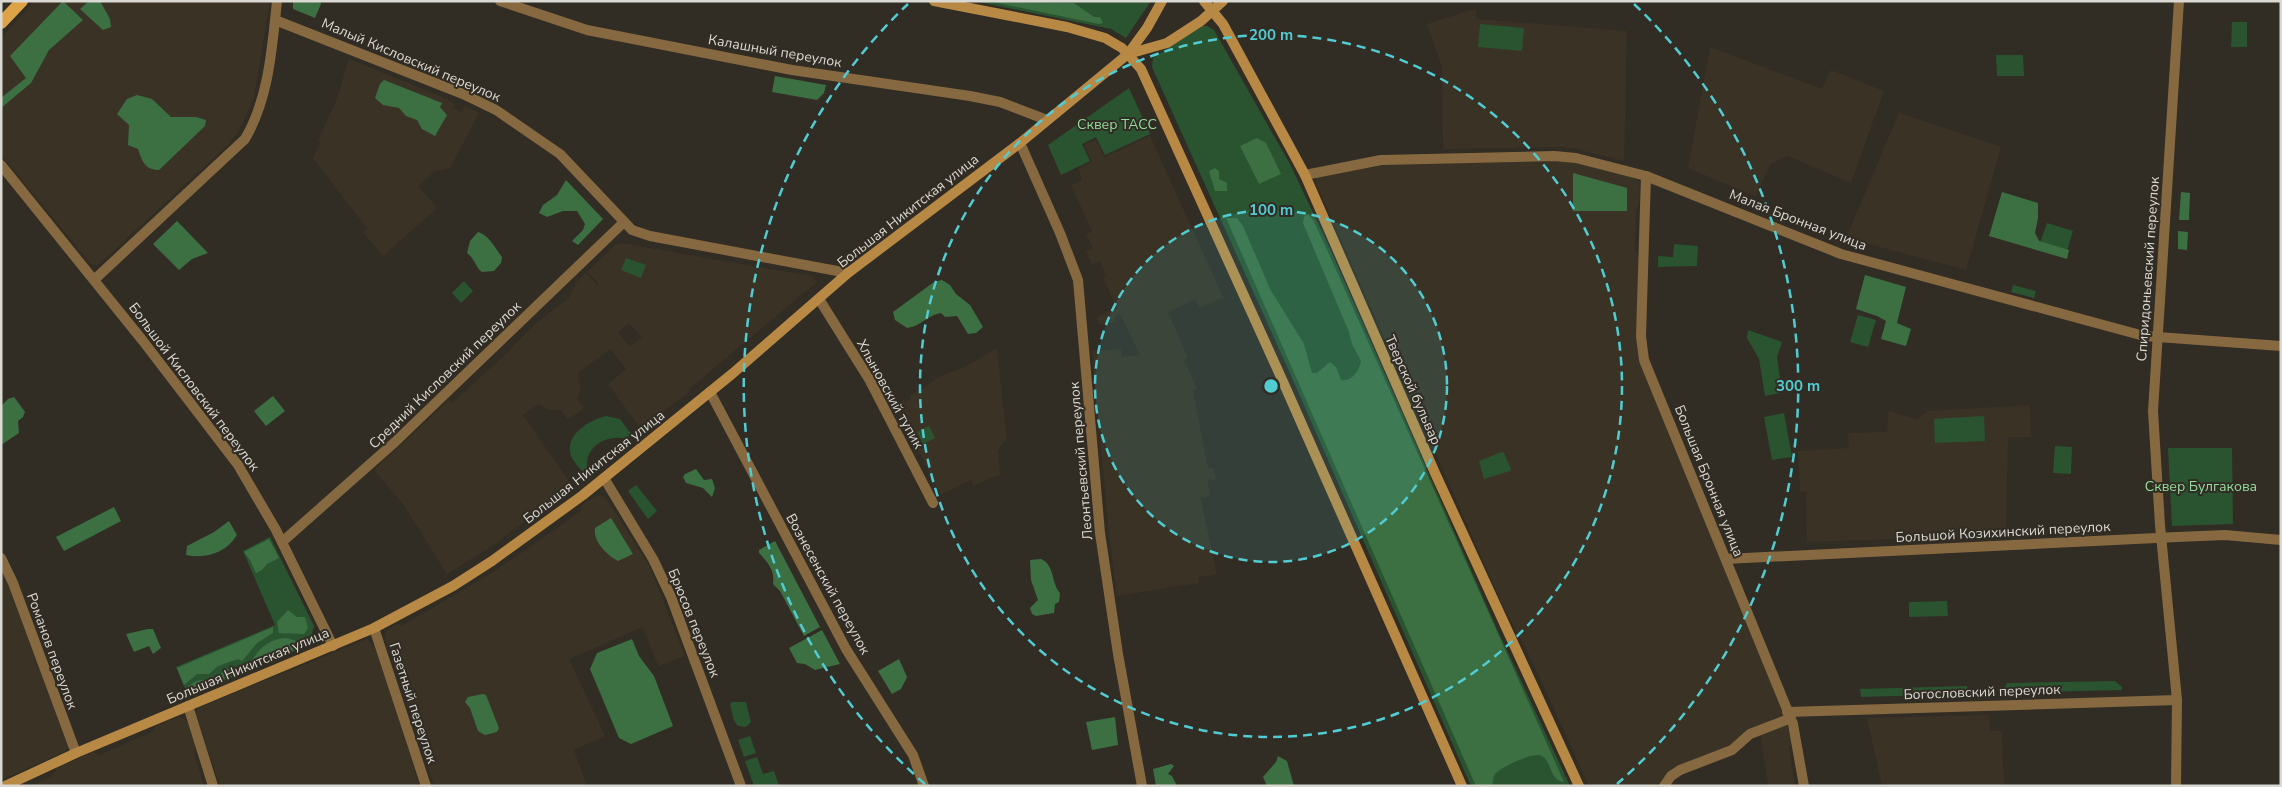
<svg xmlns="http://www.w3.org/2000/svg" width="2282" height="787" font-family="'Nunito Sans',sans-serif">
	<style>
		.built { fill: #3a3325; fill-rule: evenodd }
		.green { fill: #2a5430 }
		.forest { fill: #3c7043 }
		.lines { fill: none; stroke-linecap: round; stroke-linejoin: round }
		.street { stroke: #866940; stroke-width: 10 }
		.secondary { stroke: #b88945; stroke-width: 10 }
		.primary { stroke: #dea347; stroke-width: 12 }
		.ring { fill: none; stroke: #51ccd3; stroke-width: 2.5; stroke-dasharray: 9 6 }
		.labels { text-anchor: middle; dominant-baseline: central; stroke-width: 4; stroke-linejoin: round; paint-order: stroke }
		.street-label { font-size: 14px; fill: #dbd9d3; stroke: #312c24 }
		.park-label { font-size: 14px; fill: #91de9a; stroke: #312c24 }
		.centre { fill: #51ccd3; stroke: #312c24; stroke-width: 2.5 }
		.ring-label { font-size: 15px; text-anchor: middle; font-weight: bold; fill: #51ccd3; stroke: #312c24; stroke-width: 4; stroke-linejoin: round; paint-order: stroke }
	</style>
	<rect width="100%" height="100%" fill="#312c24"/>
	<!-- built -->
	<g class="built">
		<polygon points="35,1 270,1 254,98 239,131 228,145 98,265 91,264 1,155 1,38"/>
		<polygon points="1475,9 1477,19 1627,31 1624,161 1576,149 1561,147 1443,149 1442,67 1427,24"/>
		<polygon points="1710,47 1822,89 1831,70 1884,91 1851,183 1788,156 1770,164 1756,197 1688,168"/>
		<polygon points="349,59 447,99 454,104 453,108 462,112 464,106 479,113 450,168 435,171 418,186 437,208 383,256 363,232 367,228 313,158 321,142 318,140 336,101"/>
		<polygon points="1899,113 2001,147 1966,270 1846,238"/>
		<polygon points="1150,136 1223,297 1200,308 1195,299 1168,312 1188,358 1184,360 1197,388 1193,391 1208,468 1213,468 1216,480 1207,479 1210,496 1198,498 1201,500 1217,575 1198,577 1199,583 1117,596 1109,534 1092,351 1121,349 1122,357 1140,355 1120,314 1114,317 1116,322 1099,325 1097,317 1117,308 1103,278 1106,276 1100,261 1092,264 1086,252 1093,248 1086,234 1092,231 1071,185 1082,180 1078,169 1092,162 1084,145 1096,140 1104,157"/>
		<polygon points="1554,160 1576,162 1634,178 1640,182 1639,203 1636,209 1635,250 1638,256 1638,352 1783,712 1779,717 1748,730 1729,746 1672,768 1657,786 1589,786 1534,665 1503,606 1315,181 1317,177 1371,165"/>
		<path d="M621,243L811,276L817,282L689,389L690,391L641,429L608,384L626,369L610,349L578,373L581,387L577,399L584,408L568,420L561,410H548L539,404L523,415L573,487L502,538L503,539L447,574L403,504L374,470L449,400L452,403L504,356L535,324L570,297L569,296L576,285L575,283L586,273L597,285L599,284L588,272L615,245ZM629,323L642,337L630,346L618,333Z"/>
		<polygon points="997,348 1007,441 1004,441 998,451 1000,475 994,476 974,486 971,480 941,495 895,405 903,400 905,402 911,399 909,396 919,390 943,375 967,366"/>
		<polygon points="2030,405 2031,437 2008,437 2006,535 1807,542 1806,491 1800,492 1798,451 1849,448 1848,433 1887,432 1889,411 1917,419 1928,411"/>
		<polygon points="597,495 603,496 608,501 649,565 685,656 658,666 643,627 569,659 605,736 574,750 587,786 434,786 385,638 385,633 388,629 397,624 403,625 490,574 556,529 580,511 584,503"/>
		<polygon points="1,566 69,747 66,751 1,780"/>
		<polygon points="367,639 376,649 420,786 220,786 196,714 198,708"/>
		<polygon points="1989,715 1990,731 2002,731 2004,786 1882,786 1867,718"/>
		<polygon points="178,717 184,719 188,723 195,745 194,753 204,786 30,786 52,776 57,768 63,765 93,752 99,755 152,732 156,726"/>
		<polygon points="1787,725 1792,742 1789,748 1795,786 1763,786 1768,784 1760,734"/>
	</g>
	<!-- green -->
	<g class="green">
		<polygon points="974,1 1151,1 1126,38 1111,29"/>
		<polygon points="2232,22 2247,22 2247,47 2231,47"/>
		<polygon points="1480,24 1524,28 1522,51 1478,47"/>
		<polygon points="1202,26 1207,26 1214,30 1291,166 1330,249 1497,629 1570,786 1471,786 1289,371 1152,67 1153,58 1157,55"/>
		<polygon points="1996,55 2023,55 2024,76 1997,76"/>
		<polygon points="1129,88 1150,134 1105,155 1096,137 1082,144 1090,161 1061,175 1048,145"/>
		<polygon points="2047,223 2073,231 2067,251 2040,243"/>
		<polygon points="1674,244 1698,246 1697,266 1658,267 1658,256 1673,257"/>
		<polygon points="626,258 646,265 641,278 621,270"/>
		<polygon points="464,281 473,291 461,303 452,293"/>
		<polygon points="2013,285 2036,291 2034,298 2011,292"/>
		<polygon points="1858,315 1876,320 1868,347 1850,342"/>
		<polygon points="1748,330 1782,342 1777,357 1782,393 1765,396 1759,359 1747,338"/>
		<polygon points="1784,413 1792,457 1772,460 1764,417"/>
		<path d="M606,416L620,419L632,435L626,439C606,433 582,448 588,471L584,474C580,469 575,463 572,458C562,436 589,420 606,416Z"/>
		<polygon points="1984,416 1985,441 1935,443 1934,419"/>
		<polygon points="929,426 935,438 923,444 917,432"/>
		<polygon points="2055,446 2072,447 2071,474 2053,473"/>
		<polygon points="2232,448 2233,524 2172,526 2168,448"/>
		<polygon points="1502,452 1504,453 1511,469 1510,471 1484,479 1479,461"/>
		<polygon points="636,485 657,511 648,519 628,491"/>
		<polygon points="270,537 314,626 309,645 188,696 176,667 275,625 243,551"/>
		<polygon points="1947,601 1948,616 1909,617 1909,602"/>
		<polygon points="2115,681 2122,687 2122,690 2002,693 2007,683"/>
		<polygon points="1967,686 1967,694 1861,697 1860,689"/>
		<polygon points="732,702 746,702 751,722 746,727 738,726 734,721 730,704"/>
		<polygon points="750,736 756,753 744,757 738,740"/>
		<polygon points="757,757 763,774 774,771 779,786 754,786 745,761"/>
	</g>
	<!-- forest -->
	<g class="forest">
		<polygon points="63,1 83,20 49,50 31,83 1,108 1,98 26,78 10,56"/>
		<polygon points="89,1 100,1 110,19 111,27 103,30 80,9"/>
		<polygon points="293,1 320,1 321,4 315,18 293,9"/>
		<polygon points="988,1 1074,3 1094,17 1100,17 1103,23 1099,24"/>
		<polygon points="775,76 826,85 824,93 817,100 772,92"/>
		<polygon points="384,80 442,103 440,107 447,115 435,136 422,129 417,120 406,116 399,108 383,105 375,98 380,84"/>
		<path d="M137,95L152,99L171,117H196L206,120L205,126L159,170C145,170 142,161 138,149L128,145L129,125L117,114L127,99Z"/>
		<polygon points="1257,138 1266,143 1281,174 1259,184 1240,146"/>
		<polygon points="1215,168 1219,171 1219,179 1227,183 1227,191 1215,191 1209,171"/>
		<polygon points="1573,173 1627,188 1627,211 1573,211"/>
		<polygon points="566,180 603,219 578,245 572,241 583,230 585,224 577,211 563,211 547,217 539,213 543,205 557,195"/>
		<polygon points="2002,192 2038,203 2038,218 2035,233 2039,241 2069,250 2067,259 1989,236"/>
		<polygon points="2181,192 2190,193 2189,220 2179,220"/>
		<path d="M1308,214L1313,220L1328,252L1564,782C1549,780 1553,763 1542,756C1534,751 1501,767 1495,774C1493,777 1493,782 1492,786H1476L1226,218H1237L1243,226L1270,289L1304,344L1312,373H1317L1330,362L1336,367L1341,380C1352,382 1359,371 1361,361L1352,344L1349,332L1303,223L1304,217Z"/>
		<polygon points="177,221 208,253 192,259 179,270 153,244"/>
		<polygon points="2178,231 2188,232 2187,250 2178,249"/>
		<path d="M478,232C489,235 495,248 502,257L501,263L494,271L482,272C476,268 475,259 467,253L470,241Z"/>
		<polygon points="1865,275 1906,287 1897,323 1911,329 1906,346 1881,339 1886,321 1877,316 1856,309"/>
		<path d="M942,280L950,285L956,294L970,305L983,327L976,333L968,334L957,316L945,317L941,313C929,314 920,327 907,328L895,320L893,312L934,282Z"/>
		<polygon points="273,396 285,411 266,426 254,411"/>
		<polygon points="14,397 25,412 23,417 18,421 19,433 1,445 1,406 8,399"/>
		<polygon points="696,469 704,480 712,479 715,488 712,497 703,488 686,483 683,477 685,474"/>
		<polygon points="114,507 121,521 64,551 56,537"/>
		<path d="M611,518L633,554L618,561C607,555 593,542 595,528Z"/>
		<path d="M229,521L237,535C226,553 206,559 186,555L187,546L214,532Z"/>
		<polygon points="269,539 279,558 267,564 262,570 256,573 250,560 244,552"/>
		<path d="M775,541L820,627L804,636L780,591L773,584C775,570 768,563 759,553V550Z"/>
		<path d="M1041,559C1055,565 1051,583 1060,593L1059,602L1055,604L1054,613L1036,616L1032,614L1030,608L1038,600L1031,580L1030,560Z"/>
		<polygon points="288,610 297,617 305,617 308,628 304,634 279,633 277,622"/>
		<polygon points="273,627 273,633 257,643 242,661 238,659 218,666 209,674 197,674 184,685 177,668"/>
		<polygon points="148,629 153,629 161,648 153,654 149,646 134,652 126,634"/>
		<polygon points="822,630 840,664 815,670 805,664 797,663 789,648"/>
		<path d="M286,638L297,641L304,645L252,667L251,662C259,648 269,639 286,638Z"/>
		<polygon points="632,639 639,656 654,676 673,726 631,744 619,738 590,669 597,653"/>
		<polygon points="899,659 907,677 901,689 892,694 878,671"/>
		<path d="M231,668L242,669L243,671L188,694L186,689C200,675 201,683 213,678C220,675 224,670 231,668Z"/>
		<polygon points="483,694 486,695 499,728 497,732 485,735 478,731 470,708 465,702 468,697"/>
		<polygon points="1115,717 1118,745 1092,750 1086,722"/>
		<polygon points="1278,756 1287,761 1294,786 1267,786 1263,777 1276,762"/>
		<polygon points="1171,764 1174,766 1168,774 1172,776 1177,786 1156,786 1153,769"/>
	</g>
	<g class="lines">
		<!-- street -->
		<g class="street">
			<polyline points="500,1 587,30 792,70 970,96 1000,102 1047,120"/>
			<polyline points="275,20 463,94 496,110 560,154 632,230 650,236 848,273"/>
			<polyline points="1020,143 1060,233 1078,280 1100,533 1118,654 1142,786"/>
			<polyline points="1,165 143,341 238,465 276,530 333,646"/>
			<polyline points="1305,175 1381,160 1554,156 1576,158 1646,176 1841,254 2144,336 2281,346"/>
			<polyline points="1646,176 1641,336 1644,360 1793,724 1804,786"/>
			<path d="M94,280L245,139C269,98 272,48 277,1"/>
			<polyline points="819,299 869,379 933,503"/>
			<polyline points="710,392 846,649 913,755 924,786"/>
			<polyline points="604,478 653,559 671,597 741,786"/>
			<polyline points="282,542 395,442 623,223"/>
			<polyline points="1,558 13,583 76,753"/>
			<polyline points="1726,559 2177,537 2225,535 2281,540"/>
			<polyline points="374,628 426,786"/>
			<polyline points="188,706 213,786"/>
			<polyline points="1787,712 2177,700"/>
			<polyline points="1664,786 1671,776 1680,770 1732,750 1750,734 1791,718"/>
			<polyline points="2176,786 2177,700 2160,525 2153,411 2179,1"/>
		</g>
		<!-- secondary -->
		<g class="secondary">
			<polyline points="934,1 1067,27 1105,38 1122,48 1141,69 1280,375 1462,786"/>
			<polyline points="1204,1 1223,24 1305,175 1435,473 1579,786"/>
			<polyline points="1128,54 1167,43 1201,21 1223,1"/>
			<polyline points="5,786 76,753 374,628 453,586 492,561 583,495 732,374 848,273 1020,143 1128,54 1147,28 1162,1"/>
		</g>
		<!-- primary -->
		<polyline class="primary" points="1,23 22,1"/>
	</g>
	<!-- distance rings -->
	<circle cx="1271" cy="386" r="176" fill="#51ccd3" fill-opacity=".12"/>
	<g class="ring">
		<circle cx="1271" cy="386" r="176"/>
		<circle cx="1271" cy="386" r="351"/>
		<path d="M925 784A527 527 0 0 1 908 4M1634 4A527 527 0 0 1 1617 784"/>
	</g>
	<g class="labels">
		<!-- street labels -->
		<g class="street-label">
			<text transform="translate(775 51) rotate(10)">Калашный переулок</text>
			<text transform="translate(411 60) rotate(23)">Малый Кисловский переулок</text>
			<text transform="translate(908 211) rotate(-38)">Большая Никитская улица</text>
			<text transform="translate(1798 220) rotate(21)">Малая Бронная улица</text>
			<text transform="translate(2148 269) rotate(-86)">Спиридоньевский переулок</text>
			<text transform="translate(445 375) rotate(-44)">Средний Кисловский переулок</text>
			<text transform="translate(194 387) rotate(53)">Большой Кисловский переулок</text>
			<text transform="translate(1413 390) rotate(66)">Тверской бульвар</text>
			<text transform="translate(890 394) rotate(61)">Хлыновский тупик</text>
			<text transform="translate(1081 461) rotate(-95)">Леонтьевский переулок</text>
			<text transform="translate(594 467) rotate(-38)">Большая Никитская улица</text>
			<text transform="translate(1709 481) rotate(68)">Большая Бронная улица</text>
			<text transform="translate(2003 532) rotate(-3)">Большой Козихинский переулок</text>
			<text transform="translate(828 584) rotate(61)">Вознесенский переулок</text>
			<text transform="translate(694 623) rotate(68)">Брюсов переулок</text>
			<text transform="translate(52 651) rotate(70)">Романов переулок</text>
			<text transform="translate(248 666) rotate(-23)">Большая Никитская улица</text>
			<text transform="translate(1982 692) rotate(-2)">Богословский переулок</text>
			<text transform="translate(413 703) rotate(72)">Газетный переулок</text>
		</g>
		<!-- park labels -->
		<g class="park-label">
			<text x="1117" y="124">Сквер ТАСС</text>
			<text x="2201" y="486">Сквер Булгакова</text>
		</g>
	</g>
	<circle cx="1271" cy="386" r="8" class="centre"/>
	<g class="ring-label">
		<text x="1271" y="40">200 m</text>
		<text x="1271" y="215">100 m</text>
		<text x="1798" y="391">300 m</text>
	</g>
	<!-- border -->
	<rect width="2282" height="787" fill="none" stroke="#dbd9d3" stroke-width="5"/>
</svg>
